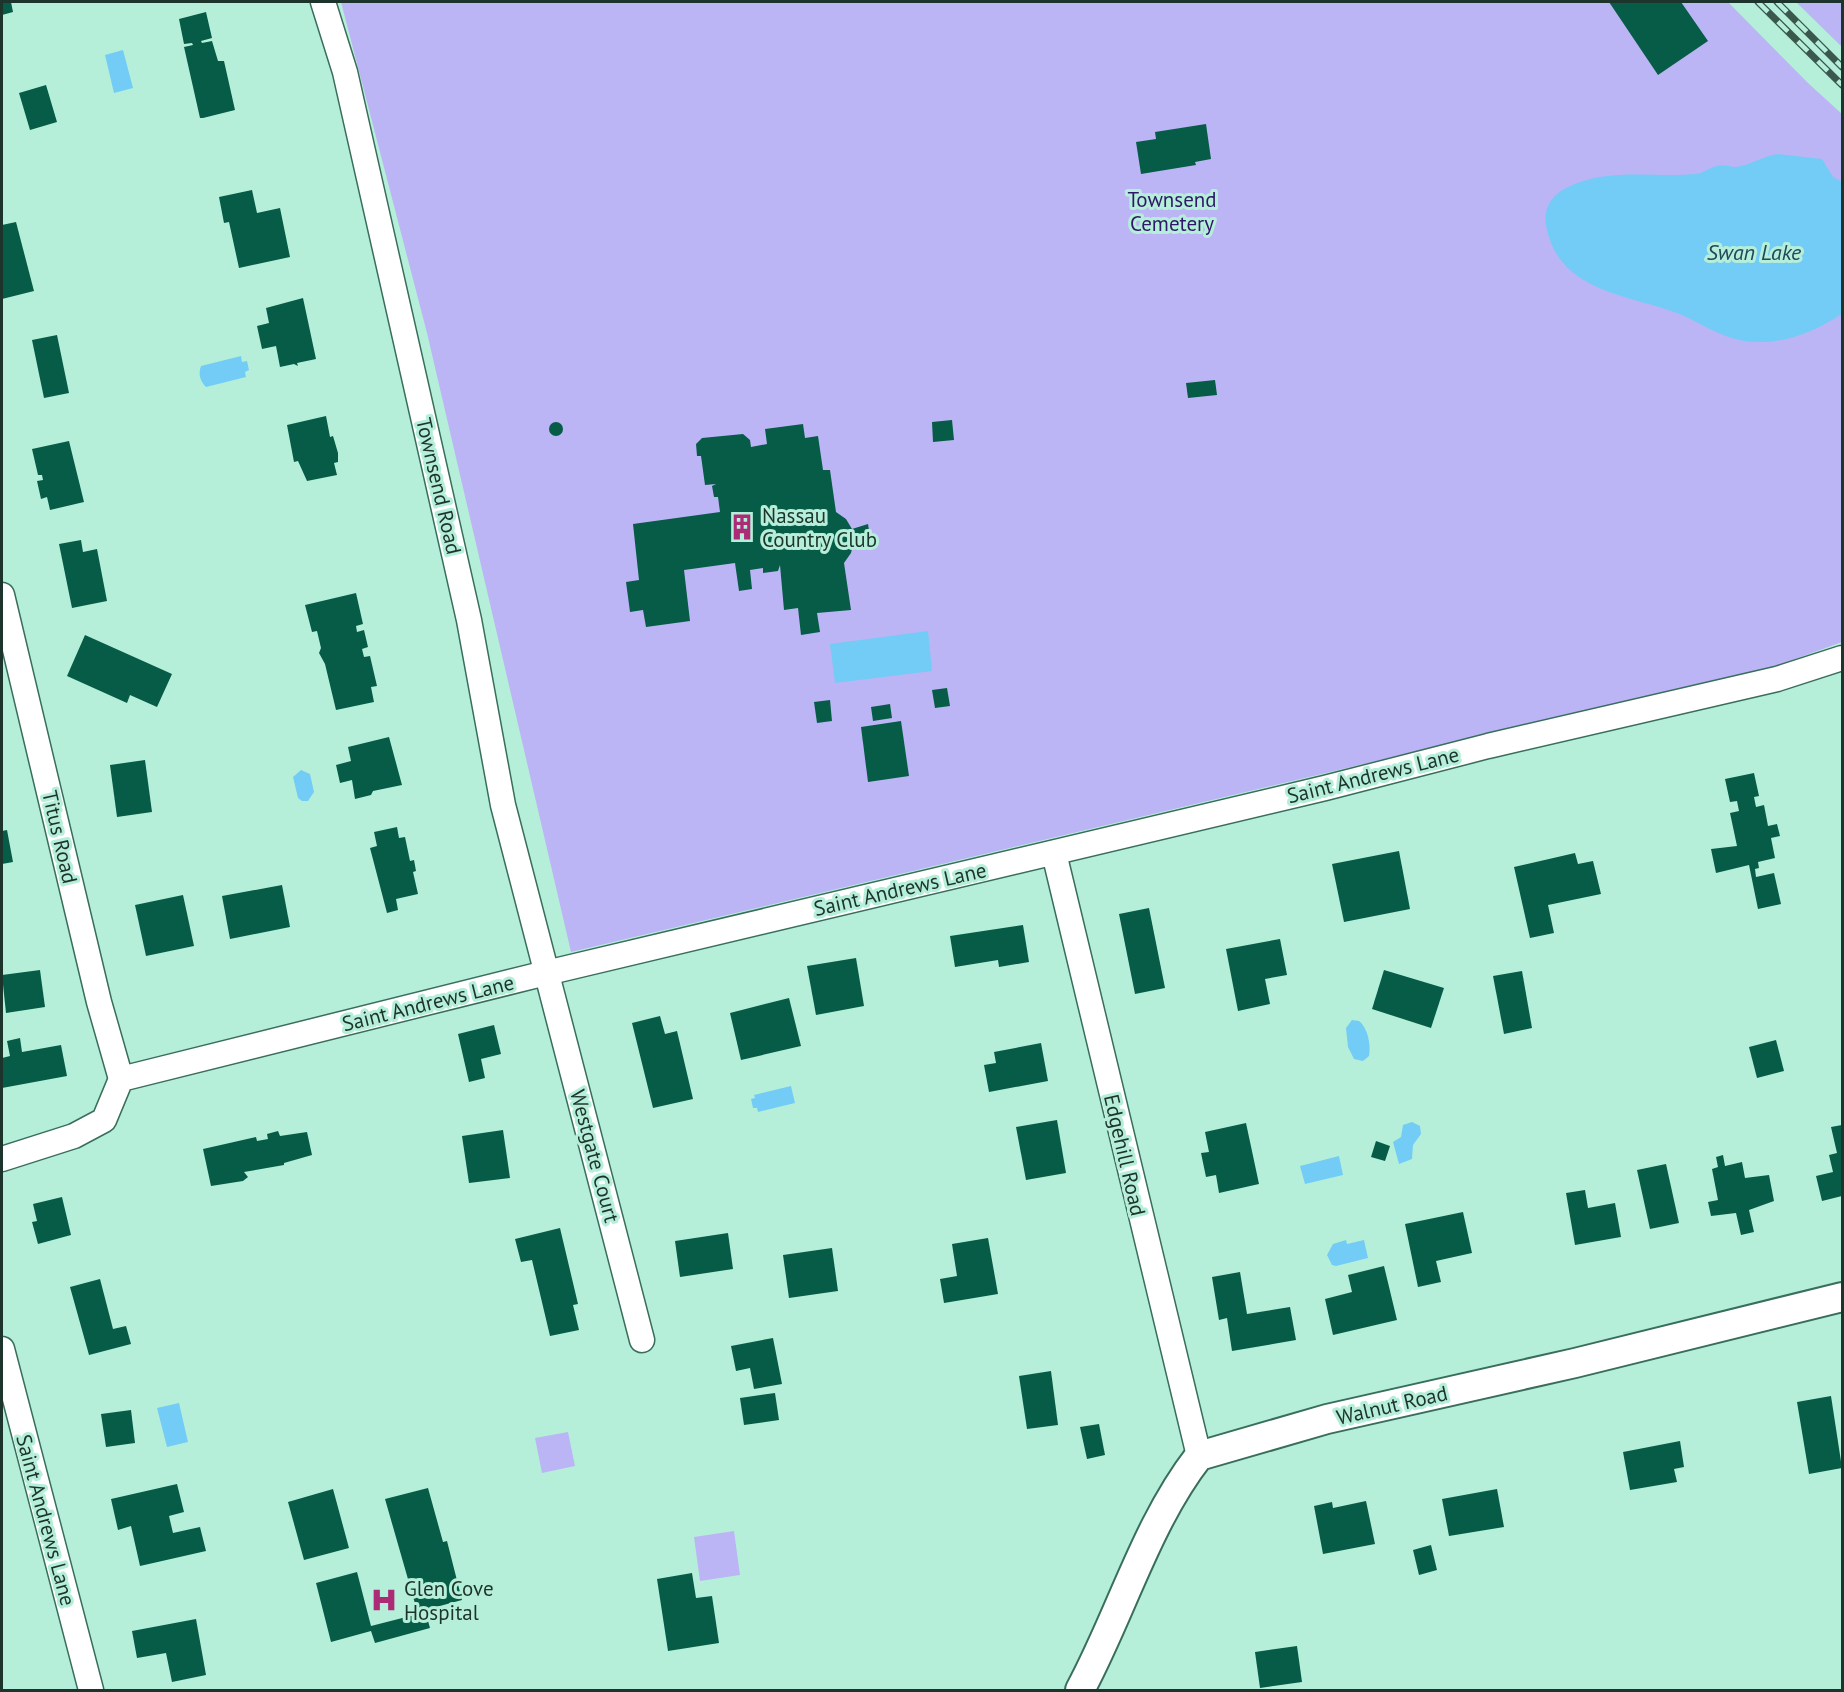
<svg xmlns="http://www.w3.org/2000/svg" width="1844" height="1692" font-family="'PT Sans',sans-serif">
	<style>
		.green { fill: #bcb5f5 }
		.water { fill: #73ccf5 }
		.building { fill: #065c46 }
		.lines { fill: none; stroke-linecap: round; stroke-linejoin: round }
		.minor-casing { stroke: #396e5c; stroke-width: 27 }
		.tertiary-casing { stroke: #396e5c; stroke-width: 32 }
		.minor { stroke: #fff; stroke-width: 24 }
		.tertiary { stroke: #fff; stroke-width: 28 }
		.rail-casing { stroke: #3a584d; stroke-width: 7 }
		.rail { stroke: #b6efd9; stroke-width: 4.5; stroke-dasharray: 14; stroke-linecap: butt }
		.labels { text-anchor: middle; dominant-baseline: central; stroke-width: 6; stroke-linejoin: round; paint-order: stroke }
		.park-label { font-size: 21px; fill: #301769; stroke: #b6efd9 }
		.street-label { font-size: 21px; fill: #1d342c; stroke: #b6efd9 }
		.poi-label { font-size: 21px; fill: #1d342c; stroke: #b6efd9; text-anchor: start }
		.water-label { font-size: 22px; font-style: italic; fill: #22495b; stroke: #b6efd9 }
	</style>
	<rect width="100%" height="100%" fill="#b6efd9"/>
	<!-- green -->
	<g class="green">
		<polygon points="341,2 1728,2 1808,83 1842,114 1842,642 1773,667 571,952 427,333"/>
		<polygon points="1796,2 1842,2 1842,47"/>
		<polygon points="568,1432 575,1466 542,1473 535,1438"/>
		<polygon points="734,1531 740,1575 700,1581 694,1537"/>
	</g>
	<!-- water -->
	<g class="water">
		<polygon points="123,50 133,88 114,93 105,55"/>
		<path d="M1778,154L1822,159L1833,177L1842,182V314C1812,333 1781,346 1744,341C1720,337 1699,322 1677,313C1626,294 1558,292 1546,225C1543,208 1552,195 1566,188C1608,167 1652,178 1696,174C1704,173 1710,167 1717,166C1724,164 1729,167 1735,167C1751,165 1763,156 1778,154Z"/>
		<path d="M241,356L242,362L247,361L249,370L245,372L246,377L206,387C200,381 198,374 201,366Z"/>
		<polygon points="928,631 932,671 835,683 830,644"/>
		<polygon points="301,770 310,774 314,792 308,801 302,801 298,798 293,777"/>
		<path d="M1352,1020L1359,1021C1368,1028 1371,1045 1369,1056L1363,1061L1354,1059L1348,1047L1346,1028Z"/>
		<polygon points="791,1086 795,1103 758,1112 757,1108 753,1108 751,1099 755,1098 754,1095"/>
		<polygon points="1412,1122 1420,1126 1421,1134 1413,1145 1412,1159 1399,1164 1393,1142 1401,1137 1403,1125"/>
		<polygon points="1339,1156 1343,1175 1305,1184 1300,1166"/>
		<polygon points="1346,1240 1347,1244 1364,1240 1368,1258 1336,1266 1332,1265 1327,1255 1333,1244"/>
		<polygon points="179,1403 188,1442 167,1447 157,1408"/>
	</g>
	<!-- building -->
	<g class="building">
		<polygon points="2,2 11,2 13,12 2,15"/>
		<polygon points="1609,2 1681,2 1708,41 1658,75"/>
		<polygon points="206,12 212,38 201,41 202,43 212,41 218,61 224,61 235,110 203,118 200,118 184,47 193,45 192,43 184,44 179,19"/>
		<polygon points="46,85 57,122 30,130 19,93"/>
		<polygon points="1206,124 1211,159 1195,162 1196,165 1141,174 1136,142 1156,139 1155,132"/>
		<polygon points="252,190 257,213 280,208 290,257 239,268 229,222 224,223 219,197"/>
		<polygon points="16,222 34,291 2,299 2,225"/>
		<polygon points="303,298 316,359 297,363 298,366 294,364 280,367 276,346 262,349 257,326 269,323 266,308"/>
		<polygon points="57,335 69,393 44,398 32,340"/>
		<polygon points="1215,380 1217,395 1188,398 1186,383"/>
		<polygon points="326,416 330,437 333,436 338,453 338,462 334,463 337,475 307,481 298,461 294,462 287,425"/>
		<polygon points="952,420 954,440 933,442 932,422"/>
		<circle cx="556" cy="429" r="7"/>
		<polygon points="803,424 805,438 818,436 823,470 830,470 836,512 846,519 852,529 868,524 871,543 854,541 851,553 844,563 851,610 817,613 820,632 801,635 798,608 784,610 780,565 778,571 763,573 763,568 750,570 752,589 739,591 735,563 684,570 690,621 646,627 643,610 630,612 626,582 639,580 633,524 720,512 718,497 714,497 712,486 716,484 705,485 701,456 697,456 696,444 702,438 743,434 750,440 751,447 767,444 765,429"/>
		<polygon points="69,441 84,502 50,510 47,497 41,499 37,481 43,480 42,475 38,475 32,449"/>
		<polygon points="81,540 83,552 97,549 107,601 72,608 59,544"/>
		<polygon points="356,593 363,624 356,626 357,632 364,630 368,647 362,649 364,657 370,656 377,686 371,687 374,702 336,710 325,664 319,653 321,648 317,631 312,632 305,605"/>
		<polygon points="85,635 172,674 157,707 130,695 127,703 67,676"/>
		<polygon points="947,688 950,706 935,708 932,690"/>
		<polygon points="830,700 832,721 817,723 814,702"/>
		<polygon points="890,704 892,718 873,721 871,707"/>
		<polygon points="901,721 909,776 868,782 861,727"/>
		<polygon points="389,737 402,785 373,791 371,795 355,799 352,780 340,783 336,765 351,761 348,747"/>
		<polygon points="145,760 152,812 117,817 110,765"/>
		<polygon points="1754,773 1759,796 1754,797 1756,807 1764,805 1768,826 1777,824 1780,836 1771,838 1775,858 1758,862 1759,868 1755,869 1756,877 1774,873 1781,904 1758,909 1749,865 1716,873 1711,849 1737,846 1730,813 1739,811 1737,801 1730,802 1725,779"/>
		<polygon points="397,827 399,838 405,837 410,861 414,860 416,871 413,872 418,894 396,899 398,910 387,913 370,848 377,846 374,832"/>
		<polygon points="7,830 13,862 2,864 2,831"/>
		<polygon points="1399,851 1410,909 1344,922 1332,864"/>
		<polygon points="1575,853 1578,864 1593,861 1601,894 1548,905 1554,933 1530,938 1514,867"/>
		<polygon points="282,885 290,927 230,939 222,896"/>
		<polygon points="183,895 194,946 146,956 135,905"/>
		<polygon points="1149,908 1165,988 1135,994 1119,914"/>
		<polygon points="1023,925 1029,962 999,967 998,960 955,967 950,936"/>
		<polygon points="1280,939 1287,975 1265,979 1270,1004 1238,1011 1226,949"/>
		<polygon points="856,958 864,1006 816,1015 807,966"/>
		<polygon points="40,970 45,1007 6,1013 2,975"/>
		<polygon points="1384,970 1444,988 1431,1028 1372,1009"/>
		<polygon points="1522,971 1532,1028 1504,1034 1493,976"/>
		<polygon points="789,998 801,1046 741,1060 730,1013"/>
		<polygon points="660,1016 665,1034 677,1031 693,1099 653,1108 632,1023"/>
		<polygon points="494,1025 501,1054 481,1059 485,1078 469,1082 458,1034"/>
		<polygon points="20,1038 22,1052 61,1045 67,1076 2,1088 2,1058 10,1056 7,1041"/>
		<polygon points="1776,1040 1784,1071 1757,1078 1749,1047"/>
		<polygon points="1041,1043 1048,1081 989,1092 984,1065 996,1063 994,1052"/>
		<polygon points="1057,1120 1066,1173 1026,1180 1016,1127"/>
		<polygon points="1246,1123 1259,1184 1219,1193 1216,1175 1206,1177 1201,1153 1209,1152 1205,1132"/>
		<polygon points="1842,1125 1842,1196 1822,1201 1816,1176 1833,1172 1829,1155 1837,1153 1831,1127"/>
		<polygon points="503,1130 510,1178 469,1183 462,1136"/>
		<polygon points="278,1131 280,1136 307,1132 312,1155 284,1163 284,1165 244,1172 248,1177 243,1181 211,1186 203,1149 256,1137 257,1141 268,1139 267,1134"/>
		<polygon points="1376,1141 1390,1146 1385,1161 1371,1157"/>
		<polygon points="1723,1155 1725,1166 1742,1162 1745,1178 1769,1175 1774,1201 1749,1210 1754,1232 1741,1235 1736,1213 1711,1216 1708,1202 1718,1200 1712,1169 1718,1167 1716,1157"/>
		<polygon points="1666,1164 1679,1223 1650,1229 1637,1170"/>
		<polygon points="1585,1190 1588,1208 1615,1203 1621,1237 1575,1245 1566,1193"/>
		<polygon points="62,1197 71,1235 38,1244 32,1222 37,1221 33,1204"/>
		<polygon points="1463,1212 1472,1253 1436,1261 1441,1282 1418,1287 1405,1224"/>
		<polygon points="560,1228 578,1304 573,1305 579,1330 550,1336 532,1260 521,1262 515,1239"/>
		<polygon points="728,1233 733,1269 680,1277 675,1241"/>
		<polygon points="988,1238 998,1294 944,1303 940,1279 957,1276 952,1244"/>
		<polygon points="832,1248 838,1291 789,1298 783,1255"/>
		<polygon points="1384,1266 1397,1320 1333,1335 1325,1299 1352,1292 1348,1275"/>
		<polygon points="1240,1272 1247,1314 1290,1307 1296,1340 1232,1351 1227,1318 1219,1320 1212,1277"/>
		<polygon points="100,1279 113,1329 126,1326 131,1344 89,1355 70,1287"/>
		<polygon points="773,1338 782,1384 754,1389 750,1368 736,1371 731,1346"/>
		<polygon points="1051,1371 1058,1425 1027,1429 1019,1376"/>
		<polygon points="775,1393 779,1420 744,1425 740,1398"/>
		<polygon points="1831,1396 1842,1468 1809,1474 1797,1402"/>
		<polygon points="131,1410 135,1443 106,1447 101,1414"/>
		<polygon points="1099,1424 1105,1455 1087,1459 1080,1427"/>
		<polygon points="1680,1441 1684,1467 1674,1469 1677,1482 1630,1490 1623,1452"/>
		<polygon points="177,1484 184,1512 169,1516 173,1533 200,1527 206,1551 140,1566 131,1526 118,1530 111,1499"/>
		<polygon points="428,1488 443,1542 447,1541 462,1600 425,1610 430,1628 375,1643 371,1631 331,1642 316,1583 357,1572 371,1626 418,1614 385,1499"/>
		<polygon points="333,1489 349,1548 304,1560 288,1502"/>
		<polygon points="1497,1489 1504,1527 1449,1536 1442,1499"/>
		<polygon points="1366,1501 1375,1544 1323,1554 1314,1506 1332,1502 1333,1508"/>
		<polygon points="1431,1545 1437,1570 1419,1575 1413,1550"/>
		<polygon points="692,1573 696,1598 712,1596 719,1643 668,1651 657,1579"/>
		<polygon points="196,1619 206,1675 172,1682 166,1653 137,1658 132,1631"/>
		<polygon points="1297,1646 1302,1682 1260,1688 1255,1652"/>
	</g>
	<g class="lines">
		<!-- minor casing -->
		<g class="minor-casing">
			<g id="minor">
				<polyline points="323,2 345,72 469,620 503,805 642,1340"/>
				<polyline points="2,595 99,1002 121,1079"/>
				<polyline points="1054,853 1199,1456"/>
				<polyline points="2,1159 74,1136 104,1120 121,1079 546,973 1325,788 1488,746 1777,679 1842,658"/>
				<polyline points="2,1349 91,1690"/>
			</g>
		</g>
		<!-- tertiary casing -->
		<g class="tertiary-casing">
			<path id="tertiary" d="M1080,1690C1121,1614 1146,1524 1199,1456L1327,1419L1575,1363L1842,1297"/>
		</g>
		<!-- minor -->
		<use href="#minor" class="minor"/>
		<!-- tertiary -->
		<use href="#tertiary" class="tertiary"/>
		<!-- rail casing -->
		<g class="rail-casing">
			<g id="rail">
				<polyline points="1758,2 1842,85"/>
				<polyline points="1777,2 1842,67"/>
			</g>
		</g>
		<!-- rail -->
		<use href="#rail" class="rail"/>
	</g>
	<!-- icons -->
	<defs>
		<g id="building-bare" transform="scale(2.07)"><path d="M-4-6H4V6H1V3H-1V6H-4ZM-2.5-4.3h1.7v1.8h-1.7ZM.8-4.3h1.7v1.8H.8ZM-2.5-1h1.7V.8h-1.7ZM.8-1h1.7V.8H.8Z" fill="#ac2b77" stroke="#b6efd9" stroke-width="2.5" paint-order="stroke"/></g>
		<g id="hospital-bare" transform="scale(2.07)"><path d="M-5-5h3v3.5h4V-5h3V5h-3V1.5h-4V5h-3Z" fill="#ac2b77" stroke="#b6efd9" stroke-width="2.5" paint-order="stroke"/></g>
	</defs>
	<g fill-rule="evenodd">
		<use href="#building-bare" x="742" y="527"/>
		<use href="#hospital-bare" x="384" y="1600"/>
	</g>
	<g class="labels">
		<!-- park labels -->
		<g class="park-label">
			<text x="1172" y="199">Townsend<tspan x="1172" dy="24">Cemetery</tspan></text>
		</g>
		<!-- street labels -->
		<g class="street-label">
			<text transform="translate(439 486) rotate(77)">Townsend Road</text>
			<text transform="translate(1373 775) rotate(-14)">Saint Andrews Lane</text>
			<text transform="translate(60 837) rotate(77)">Titus Road</text>
			<text transform="translate(900 889) rotate(-13)">Saint Andrews Lane</text>
			<text transform="translate(428 1003) rotate(-14)">Saint Andrews Lane</text>
			<text transform="translate(1125 1155) rotate(77)">Edgehill Road</text>
			<text transform="translate(595 1156) rotate(75)">Westgate Court</text>
			<text transform="translate(1392 1405) rotate(-13)">Walnut Road</text>
			<text transform="translate(46 1520) rotate(75)">Saint Andrews Lane</text>
		</g>
		<!-- poi labels -->
		<g class="poi-label">
			<text x="762" y="515">Nassau<tspan x="762" dy="24">Country Club</tspan></text>
			<text x="404" y="1588">Glen Cove<tspan x="404" dy="24">Hospital</tspan></text>
		</g>
		<!-- water labels -->
		<g class="water-label">
			<text x="1754" y="252">Swan Lake</text>
		</g>
	</g>
	<!-- border -->
	<rect width="1844" height="1692" fill="none" stroke="#1d342c" stroke-width="6"/>
</svg>
